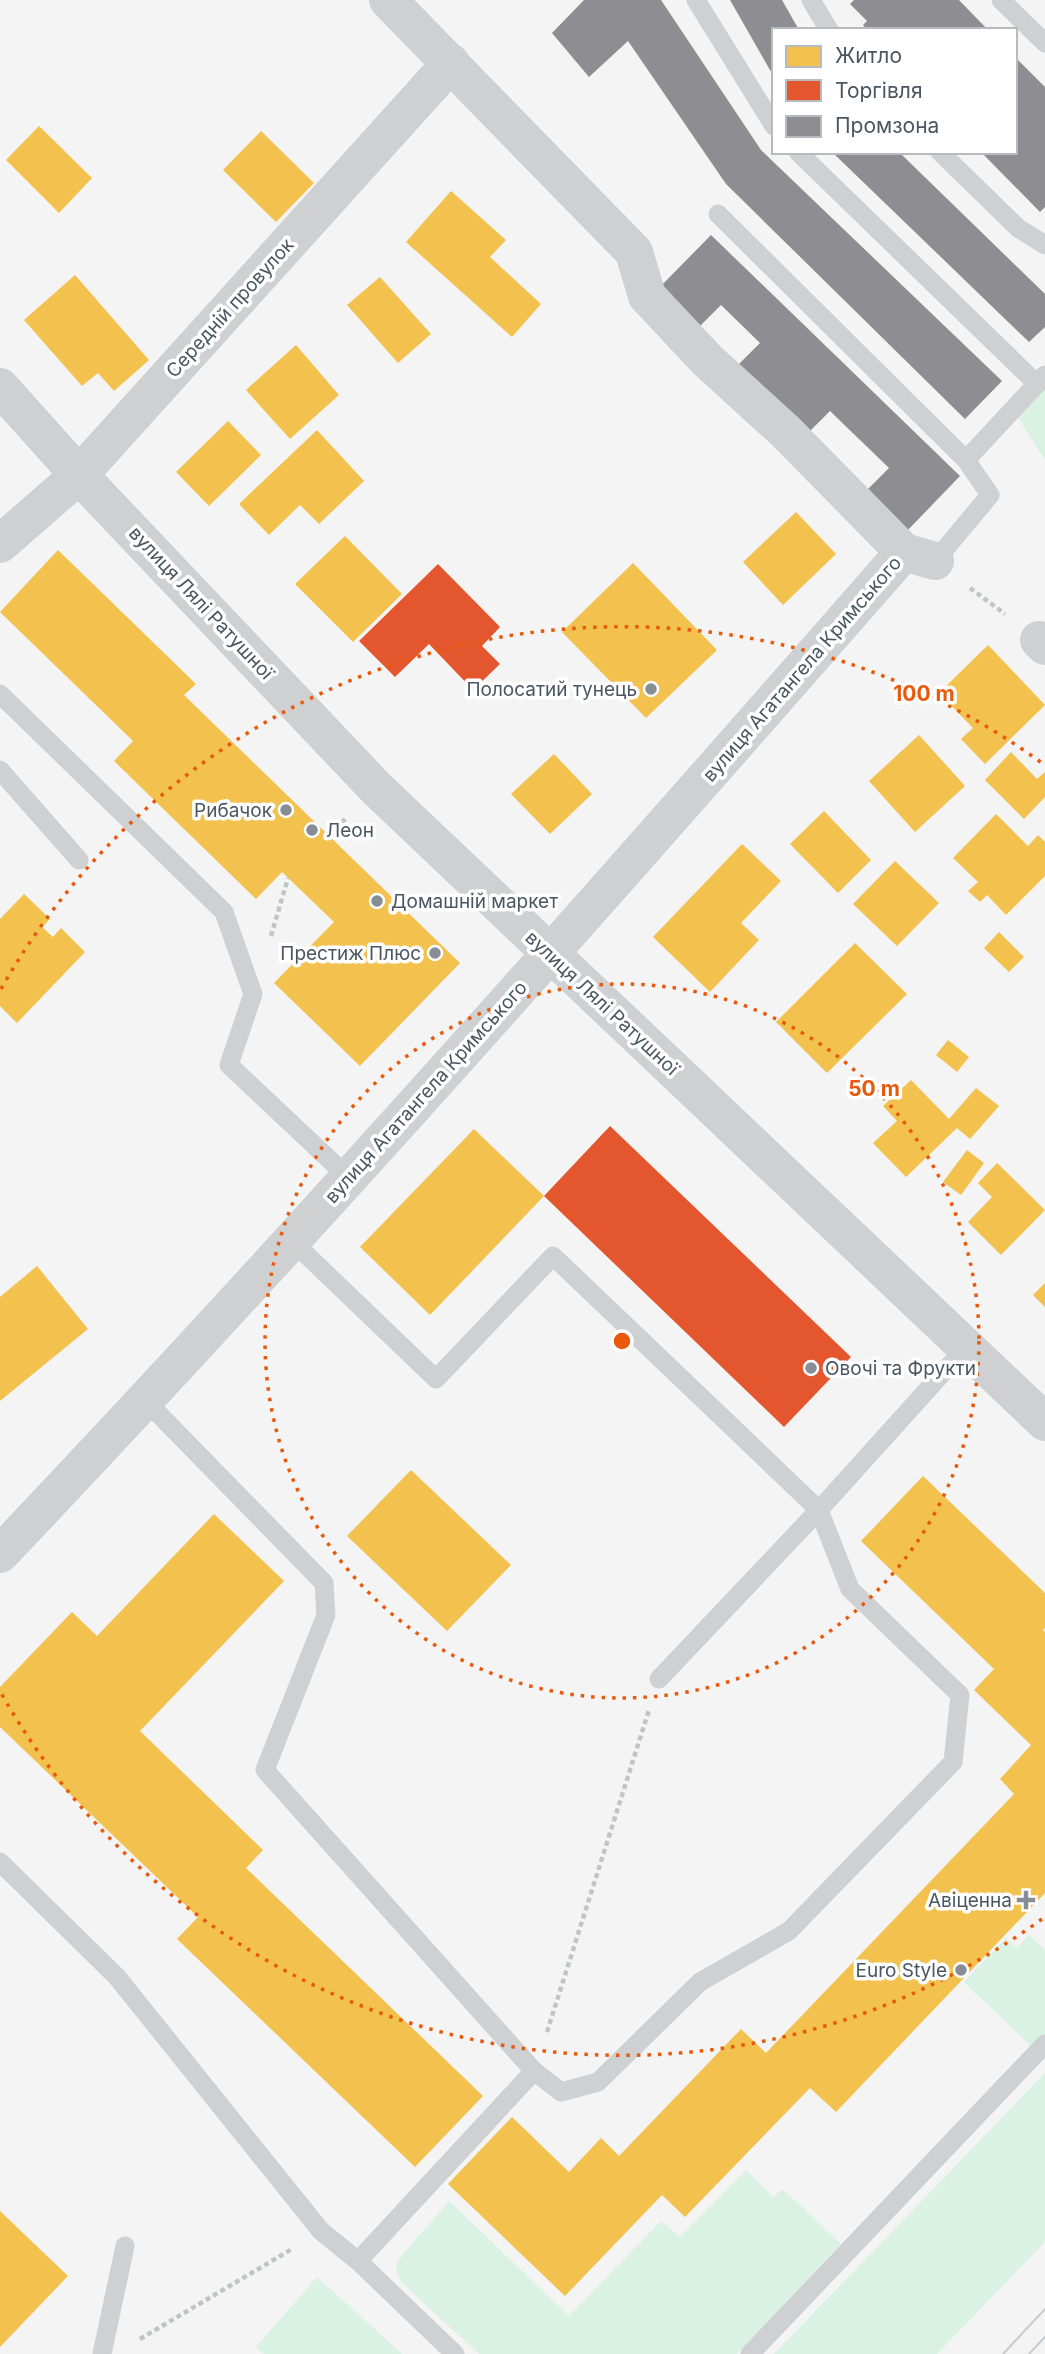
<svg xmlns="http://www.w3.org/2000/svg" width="1045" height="2354" font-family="Inter,sans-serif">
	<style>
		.green { fill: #d9f2e3 }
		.homes { fill: #f2c14e }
		.shops { fill: #e4572e }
		.industry { fill: #8d8d92 }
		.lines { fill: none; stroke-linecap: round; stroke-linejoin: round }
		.path { stroke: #bcc7c4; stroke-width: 4.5; stroke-dasharray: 5 3.5; stroke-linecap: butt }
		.lane { stroke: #ced0d2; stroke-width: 19 }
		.street { stroke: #ced0d2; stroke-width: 38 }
		.tram { stroke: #c9cacc; stroke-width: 2 }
		.ring { fill: none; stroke: #e8590c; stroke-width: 3.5; stroke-dasharray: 3.5 7 }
		.poi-dot { fill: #868d94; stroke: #fff; stroke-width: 2.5 }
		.labels { text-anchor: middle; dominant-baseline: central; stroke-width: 7; stroke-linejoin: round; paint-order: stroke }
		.street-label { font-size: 19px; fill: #4a5661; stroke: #fff }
		.poi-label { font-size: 19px; fill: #4a5661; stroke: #fff; text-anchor: end }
		.centre { fill: #e8590c; stroke: #fff; stroke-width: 3.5 }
		.ring-label { font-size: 21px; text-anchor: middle; font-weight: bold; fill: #e8590c; stroke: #fff; stroke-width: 7; stroke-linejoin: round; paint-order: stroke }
	</style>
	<rect width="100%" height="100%" fill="#f4f4f4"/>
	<!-- green -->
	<g class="green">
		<polygon points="1045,376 1045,460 1013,410"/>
		<polygon points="1029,1935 1045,1950 1045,2035 1033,2048 964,1982 1006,1938 1017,1948"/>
		<polygon points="1045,2073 1045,2242 937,2354 774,2354"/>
		<polygon points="746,2170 773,2197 783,2189 841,2244 737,2354 479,2354 401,2282 396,2270 398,2260 449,2201 569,2316 661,2221 680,2237"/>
		<polygon points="317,2277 402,2354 264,2354 256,2347"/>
	</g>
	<!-- homes -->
	<g class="homes">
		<polygon points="39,126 92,178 59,213 6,160"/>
		<polygon points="261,131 314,183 276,222 223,170"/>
		<polygon points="451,191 506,240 490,257 541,304 512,337 406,242"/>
		<polygon points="75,275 149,360 114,391 98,373 82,386 24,320"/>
		<polygon points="380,277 431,334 398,363 347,305"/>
		<polygon points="296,345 339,395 290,439 246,390"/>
		<polygon points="228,421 261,455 209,506 176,472"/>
		<polygon points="317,430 364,481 319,524 300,505 269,535 239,504"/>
		<polygon points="796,512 836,554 783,605 743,562"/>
		<polygon points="345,536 402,594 353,642 295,584"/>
		<polygon points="58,550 196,684 184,695 460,963 360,1066 274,983 334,922 282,872 256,899 114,761 133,741 0,612"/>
		<polygon points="633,563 717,650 646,718 562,632"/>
		<polygon points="988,645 1045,705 985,764 961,739 973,728 939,693"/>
		<polygon points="919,735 965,786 915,832 869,781"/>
		<polygon points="1011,752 1037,779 1045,772 1045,797 1024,819 985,780"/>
		<polygon points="554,754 592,794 550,834 511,794"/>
		<polygon points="824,811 871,860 838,893 790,844"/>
		<polygon points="996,814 1028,846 1038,835 1045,842 1045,876 1006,915 987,895 980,902 968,891 978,882 953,858"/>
		<polygon points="742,844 781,881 741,923 759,940 710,992 653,937"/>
		<polygon points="895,861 939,903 897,946 853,904"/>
		<polygon points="24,894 50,919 42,927 53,937 61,928 85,952 17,1023 0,1006 0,919"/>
		<polygon points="999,932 1024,957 1009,972 984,948"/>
		<polygon points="855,943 907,994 827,1073 776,1022"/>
		<polygon points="948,1040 969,1057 957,1072 936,1055"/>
		<polygon points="911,1080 949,1119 976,1088 999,1106 970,1139 957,1128 906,1177 873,1143 897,1121 883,1106"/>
		<polygon points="474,1129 544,1196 430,1315 360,1247"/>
		<polygon points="967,1150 984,1163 961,1195 943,1182"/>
		<polygon points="997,1163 1045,1210 1001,1255 968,1222 992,1197 978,1183"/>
		<polygon points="37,1266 88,1329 0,1401 0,1297"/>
		<polygon points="1045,1283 1045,1307 1033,1295"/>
		<polygon points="411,1470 511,1565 447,1631 347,1536"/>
		<polygon points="923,1476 1045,1593 1045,1628 1043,1630 1045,1632 1045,1893 836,2112 810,2088 685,2217 662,2195 565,2296 448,2184 512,2117 569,2172 601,2138 619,2156 741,2029 766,2053 1014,1794 1000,1779 1031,1745 974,1690 994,1669 861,1541"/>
		<polygon points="214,1514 284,1581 140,1731 263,1850 246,1868 483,2096 415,2167 177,1939 198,1917 0,1727 0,1687 72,1612 97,1636"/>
		<polygon points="0,2211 68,2276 0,2347"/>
	</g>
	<!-- shops -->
	<g class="shops">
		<polygon points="438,564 500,627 482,646 500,664 473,690 429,644 395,677 359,641"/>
		<polygon points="610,1126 851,1357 784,1427 544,1196"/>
	</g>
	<!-- industry -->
	<g class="industry">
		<polygon points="584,0 661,0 761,150 1002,381 965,419 726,184 628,41 589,77 552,33"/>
		<polygon points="730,0 782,0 799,30 774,30 774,77"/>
		<polygon points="854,0 959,0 988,30 867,30 863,25 867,21 850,4"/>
		<polygon points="1015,57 1045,87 1045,207 1040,212 981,152 1015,152"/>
		<polygon points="832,152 899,152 1045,294 1045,327 1029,342"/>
		<polygon points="711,235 960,476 905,533 864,493 889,468 830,411 808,433 738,365 760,343 721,305 699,327 659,288"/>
	</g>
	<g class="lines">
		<!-- path -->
		<g class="path">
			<polyline points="970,588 1005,614"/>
			<polyline points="330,835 346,818"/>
			<polyline points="271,936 288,878"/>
			<polyline points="547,2032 649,1710"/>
			<polyline points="140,2339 292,2249"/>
		</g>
		<!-- lane -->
		<g class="lane">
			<polyline points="696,0 774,126"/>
			<polyline points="811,0 829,30"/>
			<polyline points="1001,0 1045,43"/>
			<polyline points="798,152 1037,384"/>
			<polyline points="940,152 1018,228 1045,245"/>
			<polyline points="718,214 966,460 1045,375"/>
			<polyline points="935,561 990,495 966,460"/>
			<polyline points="0,694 224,912 253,994 229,1065 349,1178"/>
			<polyline points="0,770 79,860"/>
			<polyline points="145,1400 324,1583 326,1615 265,1770 534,2071 561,2092 598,2082 700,1982 789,1931 953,1762 960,1695 850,1589 819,1510 553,1256 436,1379 291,1240"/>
			<polyline points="659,1679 819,1510 967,1346"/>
			<polyline points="0,1862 117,1977 321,2231 358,2261 455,2354"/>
			<polyline points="358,2261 534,2071"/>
			<polyline points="102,2354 125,2246"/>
			<polyline points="750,2354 1045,2044"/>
		</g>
		<!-- street -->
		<g class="street">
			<polyline points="388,0 634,252 647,296 707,360 786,432 904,552"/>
			<polyline points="0,387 79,475 376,788 1045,1422"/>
			<polyline points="0,544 79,475 451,63"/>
			<polyline points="1039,640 1045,646"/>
			<path d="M0,1554C310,1228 608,890 904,552L935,561"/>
		</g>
		<!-- tram -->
		<g class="tram">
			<polyline points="1003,2354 1045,2309"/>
			<polyline points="1029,2354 1045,2337"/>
		</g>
	</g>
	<!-- distance rings -->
	<g class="ring">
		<circle cx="622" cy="1341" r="357"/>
		<path d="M1042 1919A714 714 0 0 1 1 1693M1 989A714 714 0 0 1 1042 763"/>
	</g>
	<!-- markers -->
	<g class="poi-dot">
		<circle cx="651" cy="689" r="7"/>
		<circle cx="286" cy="810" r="7"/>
		<circle cx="312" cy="830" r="7"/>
		<circle cx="377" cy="901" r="7"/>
		<circle cx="435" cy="953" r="7"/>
		<circle cx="811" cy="1368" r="7"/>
		<path d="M1022.5 1889.5h7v7h7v7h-7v7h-7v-7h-7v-7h7z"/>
		<circle cx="961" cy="1970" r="7"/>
	</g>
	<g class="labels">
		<!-- street labels -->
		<g class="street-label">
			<text transform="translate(230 308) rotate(-48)">Середній провулок</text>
			<text transform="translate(201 603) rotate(47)">вулиця Лялі Ратушної</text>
			<text transform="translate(802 669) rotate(-49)">вулиця Агатангела Кримського</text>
			<text transform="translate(602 1003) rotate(43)">вулиця Лялі Ратушної</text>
			<text transform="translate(426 1092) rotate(-48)">вулиця Агатангела Кримського</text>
		</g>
		<!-- poi labels -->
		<g class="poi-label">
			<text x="637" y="689">Полосатий тунець</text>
			<text x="272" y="810">Рибачок</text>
			<text x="326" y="830" text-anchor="start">Леон</text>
			<text x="391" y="901" text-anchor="start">Домашній маркет</text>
			<text x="421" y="953">Престиж Плюс</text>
			<text x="825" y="1368" text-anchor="start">Овочі та Фрукти</text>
			<text x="1012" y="1900">Авіценна</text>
			<text x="947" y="1970">Euro Style</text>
		</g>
	</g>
	<circle cx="622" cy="1341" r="10" class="centre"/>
	<g class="ring-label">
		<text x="924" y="701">100 m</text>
		<text x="874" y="1096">50 m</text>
	</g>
	<!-- legend -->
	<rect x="772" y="28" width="245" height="126" fill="#ffffff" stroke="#b7bbc0" stroke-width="2"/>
	<rect x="786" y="46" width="35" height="21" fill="#f2c14e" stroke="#b7bbc0" stroke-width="2"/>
	<text x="835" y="63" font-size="21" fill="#4a5661">Житло</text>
	<rect x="786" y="80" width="35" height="21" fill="#e4572e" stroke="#b7bbc0" stroke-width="2"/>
	<text x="835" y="98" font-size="21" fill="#4a5661">Торгівля</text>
	<rect x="786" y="116" width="35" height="21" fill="#8d8d92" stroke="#b7bbc0" stroke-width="2"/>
	<text x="835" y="133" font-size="21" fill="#4a5661">Промзона</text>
</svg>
